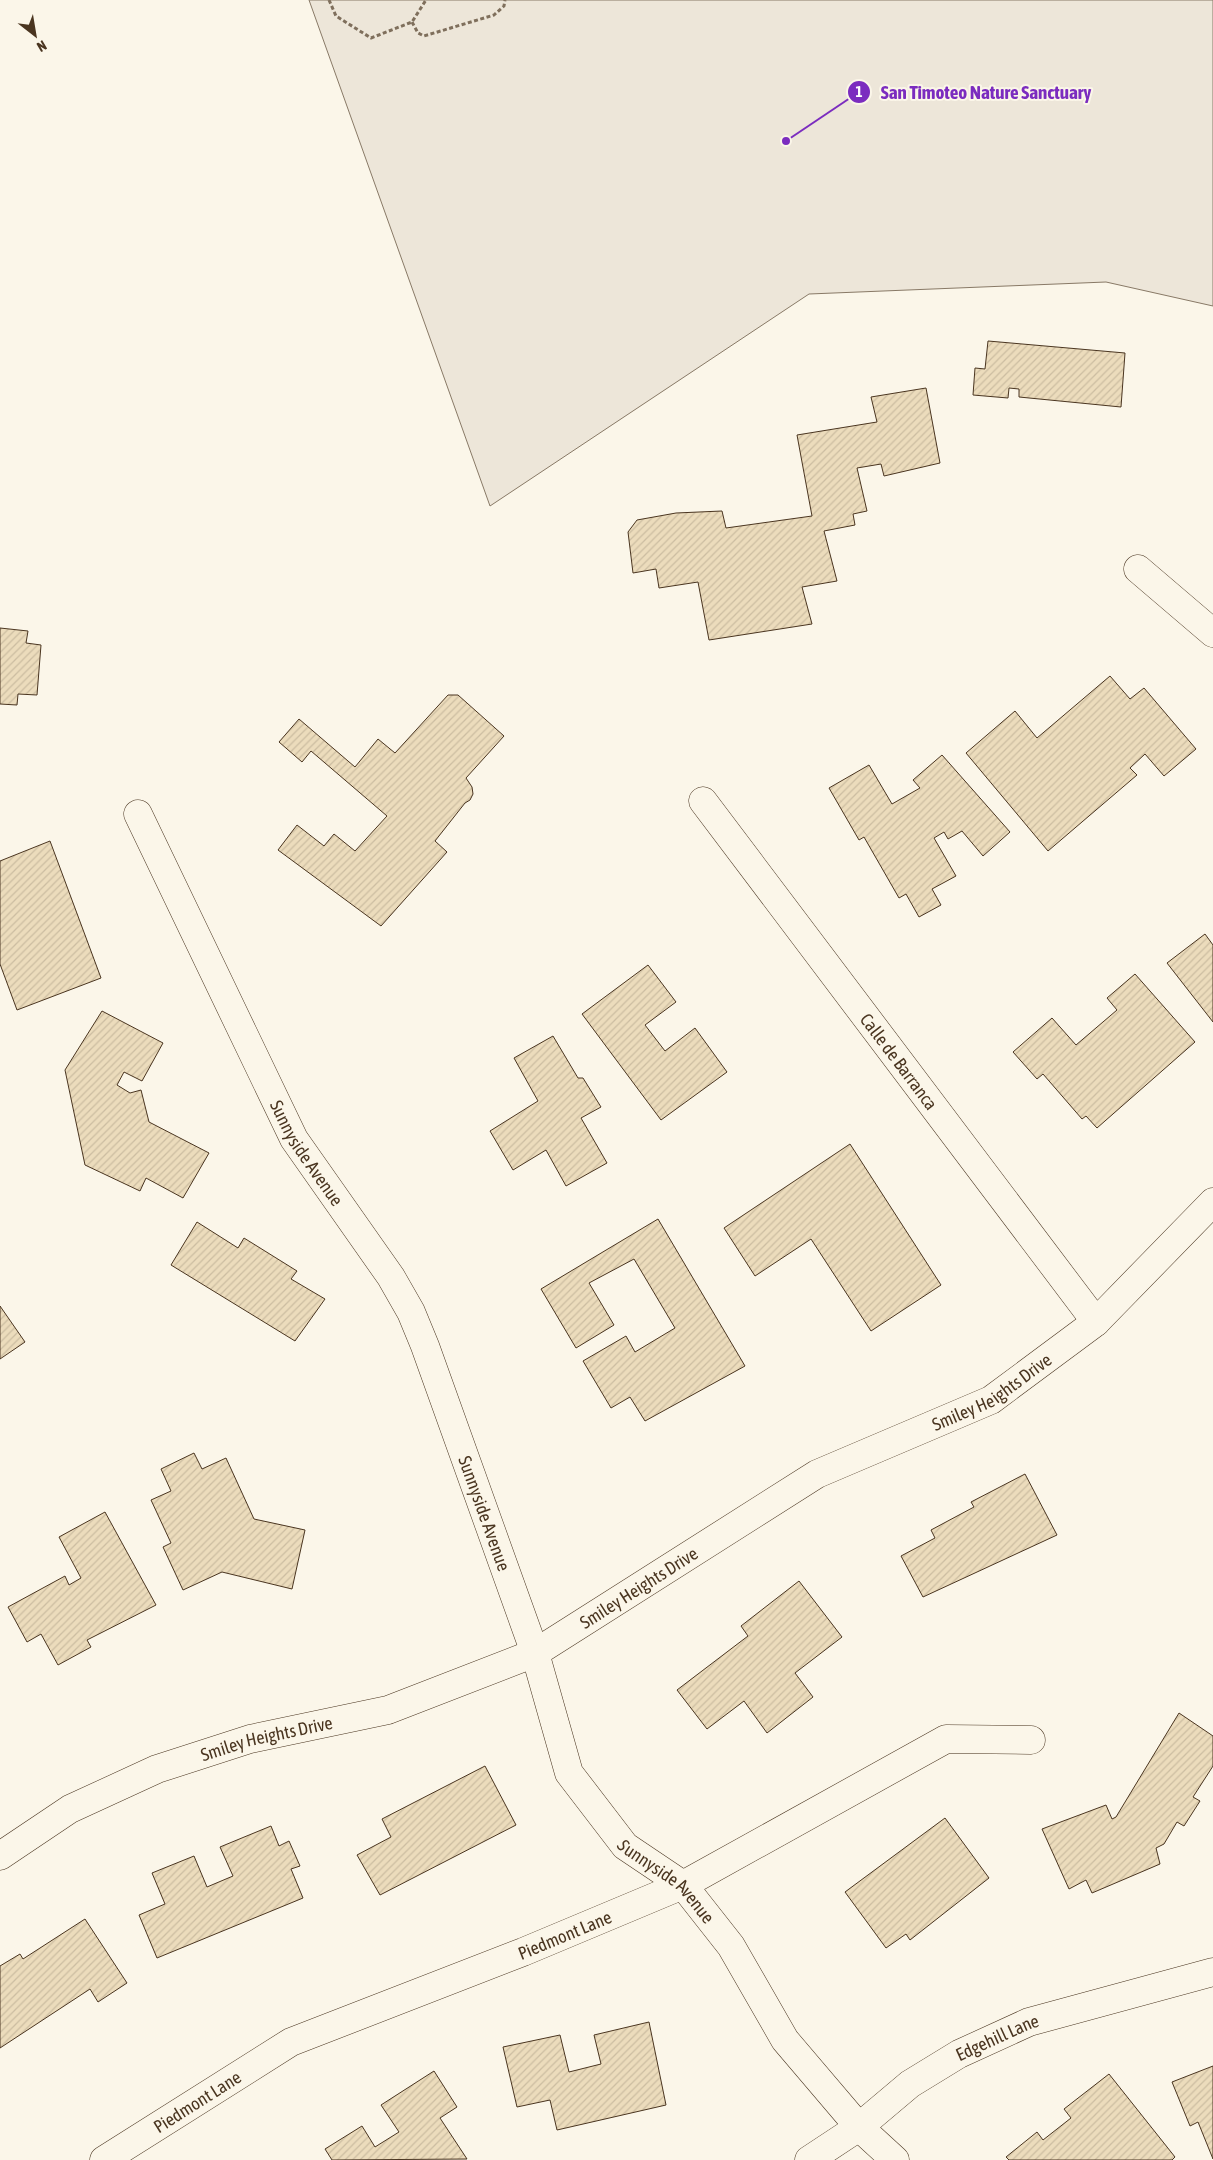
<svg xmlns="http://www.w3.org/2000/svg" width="1213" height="2160" font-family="'Asap Condensed',sans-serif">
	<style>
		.park { fill: #ede6d9; stroke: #887966 }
		.building { fill: url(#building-hatch); stroke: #4a3520 }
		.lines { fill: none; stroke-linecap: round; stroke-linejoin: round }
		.street-casing { stroke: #4a3520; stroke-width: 29 }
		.path { stroke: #7f6f5c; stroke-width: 3; stroke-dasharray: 4 2.5; stroke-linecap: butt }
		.street { stroke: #fbf6e9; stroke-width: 28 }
		.labels { text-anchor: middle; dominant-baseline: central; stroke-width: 4; stroke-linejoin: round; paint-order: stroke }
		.street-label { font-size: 18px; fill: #4a3520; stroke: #fbf6e9 }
		.leader { fill: none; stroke: #7b2cbf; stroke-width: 2 }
		.callout-dot { fill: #7b2cbf; stroke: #fbf6e9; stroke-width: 2 }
		.mark-label { font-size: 15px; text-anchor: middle; font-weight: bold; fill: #fff }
		.callout-label { font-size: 19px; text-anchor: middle; font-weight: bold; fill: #7b2cbf; stroke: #fbf6e9; stroke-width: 4; stroke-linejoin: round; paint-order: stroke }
	</style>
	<defs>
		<pattern id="building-hatch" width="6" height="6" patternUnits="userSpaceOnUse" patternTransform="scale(1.25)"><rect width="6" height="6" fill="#ecdcbc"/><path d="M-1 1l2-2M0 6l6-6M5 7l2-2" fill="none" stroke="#ccbda1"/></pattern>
	</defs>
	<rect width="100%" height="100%" fill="#fbf6e9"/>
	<!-- park -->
	<polygon class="park" points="309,0 1213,0 1213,306 1106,282 809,294 490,506"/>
	<!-- building -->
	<g class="building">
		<polygon points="988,341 1125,353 1121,407 1019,397 1019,389 1009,388 1008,398 973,395 975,368 985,369"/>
		<polygon points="926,388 940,463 884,476 881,464 857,468 867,511 853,514 855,525 824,531 837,581 802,587 812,624 709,640 698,582 659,588 656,569 633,573 628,532 637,520 676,513 722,511 726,528 812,516 797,435 877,422 871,397"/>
		<polygon points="0,628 28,631 26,643 41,645 37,695 18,694 17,705 0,704"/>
		<polygon points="1110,676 1130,699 1144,688 1196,749 1164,776 1145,754 1130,768 1137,775 1048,851 966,753 1015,711 1037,738"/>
		<polygon points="448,695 458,695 504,736 466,778 472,787 473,794 470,800 465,803 435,841 447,852 381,926 278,850 297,825 324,846 334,834 355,851 387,816 311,751 302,762 279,742 299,719 355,767 378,739 395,753"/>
		<polygon points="942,755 1010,832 983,856 962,831 948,839 944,832 934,838 956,876 932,889 941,905 919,917 906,894 899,898 864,837 859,840 829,788 869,765 892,804 920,788 913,780"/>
		<polygon points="50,841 101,978 17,1010 0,964 0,861"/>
		<polygon points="1205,934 1213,945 1213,1022 1167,963"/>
		<polygon points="648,965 676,1002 645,1025 665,1051 695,1028 727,1072 661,1120 582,1014"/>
		<polygon points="1135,974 1195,1042 1097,1128 1086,1116 1082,1119 1043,1074 1037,1079 1013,1052 1052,1018 1076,1045 1117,1010 1107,998"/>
		<polygon points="102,1011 163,1043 142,1081 124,1072 117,1085 130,1093 141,1090 149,1122 209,1153 183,1198 146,1178 140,1191 85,1165 65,1070"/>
		<polygon points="553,1036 578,1078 583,1078 601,1107 581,1118 607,1163 566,1186 546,1150 513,1170 490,1131 538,1101 514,1058"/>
		<polygon points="850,1144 941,1285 871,1331 811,1239 755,1276 724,1228"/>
		<polygon points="658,1219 745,1366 645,1421 630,1397 611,1408 583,1361 626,1336 635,1352 675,1328 634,1259 589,1283 614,1325 576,1348 541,1289"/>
		<polygon points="197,1222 238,1248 244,1238 297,1271 291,1279 325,1299 295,1341 171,1265"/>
		<polygon points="0,1306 25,1342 0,1359"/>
		<polygon points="194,1453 202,1469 226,1458 254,1519 305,1530 292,1589 222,1572 183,1590 163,1547 171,1543 151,1500 171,1491 161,1469"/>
		<polygon points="1025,1474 1057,1535 923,1597 901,1556 935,1538 931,1530 974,1507 971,1502"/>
		<polygon points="105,1512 156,1605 87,1640 91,1647 58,1665 41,1634 27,1642 8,1607 65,1576 69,1585 81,1578 59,1537"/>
		<polygon points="799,1581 842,1637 795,1673 813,1697 767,1733 744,1701 707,1729 677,1690 748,1636 741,1626"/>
		<polygon points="1179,1713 1213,1736 1213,1766 1193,1797 1200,1801 1184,1826 1177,1822 1164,1844 1156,1848 1160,1864 1092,1893 1086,1880 1069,1889 1042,1829 1106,1805 1112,1819 1116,1817"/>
		<polygon points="485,1766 516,1825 380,1895 357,1855 391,1837 382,1819"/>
		<polygon points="945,1818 989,1878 910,1940 906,1934 886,1948 845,1892"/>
		<polygon points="271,1826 279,1846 289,1841 300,1866 291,1869 303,1898 157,1958 139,1915 165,1904 152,1873 194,1856 207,1887 233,1876 220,1847"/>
		<polygon points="85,1919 127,1983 98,2002 90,1989 0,2048 0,1966 20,1954 23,1959"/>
		<polygon points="649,2022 666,2105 557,2130 550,2100 517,2107 503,2047 560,2035 569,2072 601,2064 594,2035"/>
		<polygon points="1213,2066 1213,2159 1198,2122 1190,2126 1172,2082"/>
		<polygon points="434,2071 457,2107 440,2118 467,2159 332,2160 325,2149 362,2126 375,2147 399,2132 381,2105"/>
		<polygon points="1109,2074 1175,2157 1172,2160 1009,2160 1006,2157 1037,2132 1043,2140 1071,2118 1064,2109"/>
	</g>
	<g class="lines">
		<!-- street casing -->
		<g class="street-casing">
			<g id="street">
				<polyline points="1138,569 1213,633"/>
				<path id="s1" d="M703,801L1096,1322"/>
				<path id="s2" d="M138,814L294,1139L391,1277L411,1312L425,1346L535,1653L569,1773L625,1846L683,1885L731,1946L785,2040L859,2127L895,2160"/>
				<path id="s3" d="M0,1856L70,1809L157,1769L250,1739L388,1710L535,1653L817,1474L991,1400L1096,1322L1213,1202"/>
				<path id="s4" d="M104,2160L291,2042L523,1952L683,1885L946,1739L1031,1740"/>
				<path id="s5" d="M809,2160L859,2127L910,2084L959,2054L1029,2022L1213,1972"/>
			</g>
		</g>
		<!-- path -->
		<g class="path">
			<polyline points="329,0 336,16 371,38 412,22 426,0"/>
			<polyline points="412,22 418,33 424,36 494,15 504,6 505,0"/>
		</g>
		<!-- street -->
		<use href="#street" class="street"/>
	</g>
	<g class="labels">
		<!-- street labels -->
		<g class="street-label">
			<text stroke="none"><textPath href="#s1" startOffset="326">Calle de Barranca</textPath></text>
			<text stroke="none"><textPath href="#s2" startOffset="379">Sunnyside Avenue</textPath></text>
			<text stroke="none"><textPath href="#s3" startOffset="1104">Smiley Heights Drive</textPath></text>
			<text stroke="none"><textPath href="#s2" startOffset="784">Sunnyside Avenue</textPath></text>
			<text stroke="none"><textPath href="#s3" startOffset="699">Smiley Heights Drive</textPath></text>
			<text stroke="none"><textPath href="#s3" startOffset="294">Smiley Heights Drive</textPath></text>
			<text stroke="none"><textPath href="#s2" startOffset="1204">Sunnyside Avenue</textPath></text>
			<text stroke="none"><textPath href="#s4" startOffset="515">Piedmont Lane</textPath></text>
			<text stroke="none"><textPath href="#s5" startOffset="226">Edgehill Lane</textPath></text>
			<text stroke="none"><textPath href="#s4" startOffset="110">Piedmont Lane</textPath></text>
		</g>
	</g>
	<!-- callouts -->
	<path class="leader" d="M786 141L859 92"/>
	<g class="callout-dot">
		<circle cx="786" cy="141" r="5"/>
		<circle cx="859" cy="92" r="12"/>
	</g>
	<g class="mark-label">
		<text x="859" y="97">1</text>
	</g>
	<g class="callout-label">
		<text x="986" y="99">San Timoteo Nature Sanctuary</text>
	</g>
	<!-- north arrow -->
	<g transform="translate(35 35) rotate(149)" stroke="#fbf6e9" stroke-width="4" paint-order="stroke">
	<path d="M0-4L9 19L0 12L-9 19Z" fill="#4a3520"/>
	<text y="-8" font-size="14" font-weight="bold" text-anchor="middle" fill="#4a3520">N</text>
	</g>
</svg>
